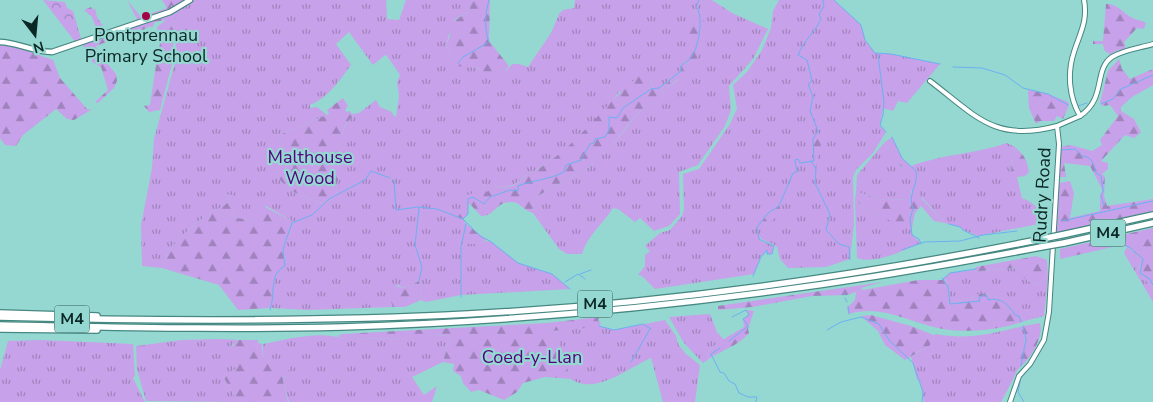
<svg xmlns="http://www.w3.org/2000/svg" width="1153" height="402" font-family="'Nunito Sans',sans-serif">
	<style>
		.grass { fill: url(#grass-tufts); fill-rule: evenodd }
		.forest { fill: url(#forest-firs) }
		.park { fill: url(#park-crowns) }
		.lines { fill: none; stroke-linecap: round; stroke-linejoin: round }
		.stream { stroke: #6bb1f1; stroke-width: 1 }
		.minor-casing { stroke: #458781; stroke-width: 6 }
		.major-casing { stroke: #458781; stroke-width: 7 }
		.highway-casing { stroke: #458781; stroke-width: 8 }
		.minor { stroke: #fff; stroke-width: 4 }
		.major { stroke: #fff; stroke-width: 4.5 }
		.highway { stroke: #fff; stroke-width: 5.5 }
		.highway-bridge-casing { stroke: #458781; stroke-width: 8; stroke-linecap: butt }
		.highway-bridge { stroke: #fff; stroke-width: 5.5 }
		.poi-dot { fill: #a10444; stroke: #95d8d1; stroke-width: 2 }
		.labels { text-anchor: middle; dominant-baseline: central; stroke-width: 4.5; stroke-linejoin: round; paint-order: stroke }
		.shield { fill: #95d8d1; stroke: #355d59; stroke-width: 1 }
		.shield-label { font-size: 16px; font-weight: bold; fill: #0c2826 }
		.poi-label { font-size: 18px; fill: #0c2826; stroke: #95d8d1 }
		.park-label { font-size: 18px; fill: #54027f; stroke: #95d8d1 }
		.street-label { font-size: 18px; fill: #0c2826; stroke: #95d8d1 }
	</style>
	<defs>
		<pattern id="grass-tufts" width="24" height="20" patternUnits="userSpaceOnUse" patternTransform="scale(1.25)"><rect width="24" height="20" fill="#c7a1e9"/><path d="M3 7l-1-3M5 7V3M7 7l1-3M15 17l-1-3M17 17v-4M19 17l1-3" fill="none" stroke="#a083bd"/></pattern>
		<pattern id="forest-firs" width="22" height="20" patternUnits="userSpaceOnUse" patternTransform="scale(1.25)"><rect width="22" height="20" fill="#c7a1e9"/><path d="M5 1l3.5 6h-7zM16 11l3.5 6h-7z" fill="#a083bd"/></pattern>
		<pattern id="park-crowns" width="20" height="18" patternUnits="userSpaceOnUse" patternTransform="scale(1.25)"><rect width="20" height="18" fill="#c7a1e9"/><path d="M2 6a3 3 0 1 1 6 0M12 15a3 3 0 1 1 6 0" fill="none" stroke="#a083bd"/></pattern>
	</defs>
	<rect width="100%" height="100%" fill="#95d8d1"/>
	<!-- grass -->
	<g class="grass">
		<path d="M192,0H386L387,19L399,20L406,0H471L469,11L454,20L446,44L456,66H471L489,73L506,71L512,64H519L528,67L551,33L559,14L563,10L574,8L575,0H712L732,13L768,29L753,59L729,86L731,110L725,126L698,165L679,172L680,214L669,226L654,231L640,218L635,222L618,209L613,208C603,224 587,236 582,254H567L559,249L533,213L534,198L591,166L594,160C612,151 624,129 638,114C645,107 655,102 664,97L662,92L679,79L683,80L697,66L691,65L706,30L698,8L691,14L688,62L684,63L681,71L662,88H654L650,81L619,92L605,111L563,153L531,173L529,172C519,182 511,190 495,186L487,193L483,184C475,194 467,201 468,214L463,219L466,224L461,244L490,241L518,263L552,274L570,289L461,295L426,302L421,300L422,291L419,281L405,288L397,285L388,293L393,307L309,310L271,308C274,301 272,296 273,288C274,277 280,269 285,259L283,249L294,222L266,206L254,221L232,217L235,200L227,194L229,201C220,211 216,208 207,215C194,224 162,252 162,268L142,266L141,225L152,168L154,139L176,59L175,12ZM349,32L373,65L385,55L387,56L400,75L397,82L399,96L396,117L393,115L392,112L380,107L376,100L359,113L352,114L353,117C337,128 343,151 340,168C339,178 336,186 336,195L322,204L289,190L275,174L279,153L285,150L279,135L327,115L317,107L310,108V105C329,97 339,81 351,65L336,44Z"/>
		<path d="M779,0H834L861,25L865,40L875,53L891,54L940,64L907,103L898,101L893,111L883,108L880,126L886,132L873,153L856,170L853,177L854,224L850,259L826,267L788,268L780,259L777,247C772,242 763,242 759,236L761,241L774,246L772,254H767V251L761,256L754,274L655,289L642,276L638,275L645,266V255L650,251L645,246L660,233L670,230L682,216L684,210L683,174L699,169L730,124L737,109L733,85L747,72L762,50L771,28L773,11Z"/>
		<path d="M884,143L902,168H913L911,166C942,154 976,154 1007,143L1015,147L1011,171L1016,173L1022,198C1035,203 1041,211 1049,222L978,236L963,230L960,227L945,223L915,190L911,191L912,199L884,200L856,192L857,175Z"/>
		<path d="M855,200L874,214L912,228V235L921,243C904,250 875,265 857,258Z"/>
		<path d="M1127,247L1141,259C1136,272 1143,279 1153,287V302L1124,253Z"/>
		<path d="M1020,268L1024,278L1035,285L1048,278L1044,316L1025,321C1016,305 998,295 980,293L972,298L952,303C949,296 948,286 945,278L979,271Z"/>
		<polygon points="710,314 717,332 724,340 717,343 707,353 709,359 703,363 684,343 669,317"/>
		<path d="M665,320L676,336L678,344L686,354L700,365L695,402H663L651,358C628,368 595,396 571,379L558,342L551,331L599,326L614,330Z"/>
		<path d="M1023,326C1030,351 1013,380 1001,402H924L921,384L917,379L911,357L929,346L935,334C965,340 994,334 1023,326Z"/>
		<path d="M432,335L450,336L443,362L412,377L424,395L437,386L432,402H289L283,382L286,376L262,359L263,344C288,339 321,330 345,339L413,338Z"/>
		<polygon points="220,339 238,340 231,346 238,359 238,366 231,373 221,373 238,402 146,401 137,370 136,346 182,340"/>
		<polygon points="41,340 133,344 135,376 133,378 145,402 0,402 0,370 8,341"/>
	</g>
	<!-- forest -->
	<g class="forest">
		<polygon points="127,0 141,17 167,8 162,0 189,0 174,8 171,5 172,9 169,14 175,12 176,31 174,31 172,64 160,110 149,112 144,106 150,105 156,65 154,61 160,55 157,49 160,45 157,27 166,20 155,22 152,28 150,26 143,30 139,29 96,46 98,52 116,74 117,81 114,88 98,103 95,102 108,90 101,67 92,62 91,54 88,53 82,44 93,37 97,30 92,17 84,10 91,7 93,10 95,8 97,17 107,32 116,27 120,28 138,21"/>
		<polygon points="471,0 490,0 489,41 509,66 503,74 494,78 478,68 456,66 446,44 450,36 451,23 469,11"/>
		<path d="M1106,4C1117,3 1123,13 1131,17C1135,20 1141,20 1146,23L1144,29L1137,28L1124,42L1126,49L1115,51L1111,55L1104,50L1103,44H1093V41H1103Z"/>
		<path d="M698,8L707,27L697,56L692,65L697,66L692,79L686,81L678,79L662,92L665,97C655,102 645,107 638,114C623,128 613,151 594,160L591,166L534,198L533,213C524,211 521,203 513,202C495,201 496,216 481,216L469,203L467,216L461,219L455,216L461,212L464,196L474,193L482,183L487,192L495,186C511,191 520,182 529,172L531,173C577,148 601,107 640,75L648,79L654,88H662L681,71V66L688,62L686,58L691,14Z"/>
		<polygon points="0,44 7,44 53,60 60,78 87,109 91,110 74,120 67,119 56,109 23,135 16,146 5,145 0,138"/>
		<polygon points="1119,59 1122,69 1130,79 1153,69 1153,85 1132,97 1121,107 1121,111 1134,119 1141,132 1134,138 1125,135 1101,161 1108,163 1108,169 1102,174 1105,177 1104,196 1107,206 1153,199 1153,211 1055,233 1059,183 1070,181 1074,193 1070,218 1100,211 1100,195 1103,191 1090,166 1064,163 1066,177 1059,177 1060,147 1071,145 1092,151 1102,145 1100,140 1118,116 1110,105 1103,106 1100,103 1108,71"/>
		<path d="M812,81C820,96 810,109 816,123L810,115L813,97L808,84Z"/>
		<polygon points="1028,90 1048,94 1068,102 1069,105 1063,119 1057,116 1054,121 1040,121 1036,124 1029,108"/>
		<path d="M343,98L348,106L345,110L347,112L350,111L353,117C338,127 343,144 342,160C341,172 336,183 336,195L322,204L289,190L275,174L277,157L285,150L279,135L327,115L329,113L327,110Z"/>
		<polygon points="818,131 821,144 816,169 811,161 814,161 813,139"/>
		<path d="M892,137L902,158L917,172C900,174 893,154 884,143Z"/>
		<path d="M1015,147C1024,155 1027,159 1029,172L1025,176L1017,177L1015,172H1011Z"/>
		<polygon points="912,189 918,191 922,199 945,223 934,221 921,206 915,213 912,228 907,227 874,214 855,200 856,192 884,200 912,199"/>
		<path d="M227,194L236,196L232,217L254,221L263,206L294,222L283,249L285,266C268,274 277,294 271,308L238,310L219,285L162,268C162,252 194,224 207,215C216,208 220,211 229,201Z"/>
		<path d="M780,204L781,209L777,217L757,231C760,218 773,214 780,204Z"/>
		<polygon points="466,224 487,240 475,244 461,244"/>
		<path d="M1153,228V287C1143,279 1137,272 1141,259L1129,248L1121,245L1060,259V249Z"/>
		<path d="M1036,256L1047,260L1048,278L1035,285L1024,278L1019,268L979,271L945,279L952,303L972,298L980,293C1000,296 1014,303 1025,321C999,330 966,334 938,328C909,322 880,304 849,314L847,308L855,300L856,292L847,295L812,296L752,307L718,310V306L883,282L861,288L863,290L918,280H942L950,273L974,270L976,267Z"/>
		<polygon points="419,281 422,291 421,300 405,307 393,307 388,293 390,285 405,288"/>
		<path d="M746,310L754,311L748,329L749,333C737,347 723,349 709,359L707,353L717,343L744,327L743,319L749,315Z"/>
		<polygon points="871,315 911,326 936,336 929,346 905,360 885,345 878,331 861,316"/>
		<polygon points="600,317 598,320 601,323 598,327 551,331 558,342 571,379 545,377 523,383 517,392 504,400 479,390 471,392 463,383 461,376 453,371 454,364 443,362 450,336 432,335 418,338 345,339 337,336 342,334 547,323"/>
		<path d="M1040,323C1044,339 1029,361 1017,370L1025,342L1023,326Z"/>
		<polygon points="238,340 258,340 258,343 262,344 262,359 292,364 283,381 288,402 238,402 221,373 231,373 238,366 238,359 232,356 230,349"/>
	</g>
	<!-- park -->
	<polygon class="park" points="43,0 65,2 67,8 73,11 82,42 76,43"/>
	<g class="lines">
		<!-- stream -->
		<g class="stream">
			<polyline points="834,0 861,25 865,40 875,53 891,54 940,64"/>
			<polyline points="878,55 884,102 883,115 880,125 886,132"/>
			<path d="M458,63L463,57L489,42C484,30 485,13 489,0"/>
			<polyline points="953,67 982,68 1005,75 1023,88 1048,94 1068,105"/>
			<polyline points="1101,104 1113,99 1121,89 1153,75"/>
			<polyline points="1078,106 1087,103"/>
			<path d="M892,137L902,158L916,171C919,184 907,194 913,209L910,219L912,235L919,239L921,244"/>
			<path d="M1060,150L1075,149L1082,156C1093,157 1093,163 1096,173L1101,176L1103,191L1101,195L1104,206"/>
			<polyline points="811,161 816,169 815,183 830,214 826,230 839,244 849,247 850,260"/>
			<polyline points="394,180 396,210 418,207 437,209 463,219"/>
			<polyline points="419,208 415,245 422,267 419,281"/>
			<polyline points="1062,221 1153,201"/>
			<polyline points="949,224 960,227 963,230 979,238"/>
			<polyline points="1122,244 1129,247 1143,259 1140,273 1150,279 1153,285"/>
			<polyline points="902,250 924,242 960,241 983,235 1017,231"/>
			<polyline points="580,274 591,270"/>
			<path d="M753,276L761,257L767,250V254H772L774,246L759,239L757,227L768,213L779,206L793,173L797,172L795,160L798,159L800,163L814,161L813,139L818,131L810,111L813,97L808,84L812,81L807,60L798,55C804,40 815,32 821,19L819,14L824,6L823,0"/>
			<path d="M942,278L948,287L950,304L980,301L979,298L984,295L988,298V300C1001,297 1008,304 1015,315L1019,316L1021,322"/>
			<polyline points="943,279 950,273 976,269"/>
			<polyline points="565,282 578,274 585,279"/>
			<path d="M570,289L552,274L518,263L490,241L480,236L463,219L468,214V199L473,197L484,204L490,197L510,190L518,191V186C533,180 548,180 564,172L566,165L581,160L590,144L594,143L595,139L605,137L609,130V117L617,118L623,108L651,89L659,88L681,71V66C685,62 689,62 692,56C699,46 704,14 696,7L699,0"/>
			<polyline points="844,293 845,295"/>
			<polyline points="461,297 461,247 466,224"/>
			<polyline points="845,298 847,302"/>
			<polyline points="848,306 849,314"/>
			<path d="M270,310C276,296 268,274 285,266L283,249L292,223L312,215L329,199L365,180L371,171L390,178"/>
			<polyline points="599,326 614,330 643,324 651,329"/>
			<polyline points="827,330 841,322 861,317 879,324 889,340 913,363 923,392 922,402"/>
			<polyline points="729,341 748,326 743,319 749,315 746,310 732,317"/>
			<polyline points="720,348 711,354 720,372 724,373 729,381 735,384 739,393 748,397 757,397 756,402"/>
			<polyline points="631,362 650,329"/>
			<polyline points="1021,366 1026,339 1023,326"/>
			<polyline points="1021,377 1018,392 1024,402"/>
		</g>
		<!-- minor casing -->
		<g class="minor-casing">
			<g id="minor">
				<path d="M930,81C975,115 994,143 1057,126"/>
				<path d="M1080,116C1107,98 1093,70 1112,57C1123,50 1140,48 1153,44"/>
				<path d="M1010,402L1019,376L1030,364L1044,340L1049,312L1059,144L1057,126L1080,116C1069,97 1067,73 1074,52C1080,33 1088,21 1084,0"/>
			</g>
		</g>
		<!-- major casing -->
		<g class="major-casing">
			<path id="major" d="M0,42C16,42 33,52 52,52L170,12L190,0"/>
		</g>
		<!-- highway casing -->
		<g class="highway-casing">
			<g id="highway">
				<polyline points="1066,234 1153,215"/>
				<polyline points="1064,243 1153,223"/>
				<polyline points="0,313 97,316"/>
				<path d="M0,317C156,321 312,322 468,314C661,304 853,277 1042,239"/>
				<path d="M0,325C114,327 228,330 342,327C577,320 811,292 1041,247"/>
				<polyline points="0,329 97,330"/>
			</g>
		</g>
		<!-- minor -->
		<use href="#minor" class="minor"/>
		<!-- major -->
		<use href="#major" class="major"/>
		<!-- highway -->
		<use href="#highway" class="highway"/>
		<!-- highway-bridge casing -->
		<g class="highway-bridge-casing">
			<g id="highway-bridge">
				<polyline points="1042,239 1066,234"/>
				<polyline points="1041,247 1064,243"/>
			</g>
		</g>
		<!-- highway-bridge -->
		<use href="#highway-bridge" class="highway-bridge"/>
	</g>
	<!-- markers -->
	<circle class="poi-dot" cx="146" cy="16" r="5"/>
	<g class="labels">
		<!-- shield labels -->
		<g class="shield">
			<rect x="1090.5" y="219.5" width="35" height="27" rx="4"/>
			<rect x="577.5" y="290.5" width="35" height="27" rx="4"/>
			<rect x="54.5" y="305.5" width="35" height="27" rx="4"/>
		</g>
		<g class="shield-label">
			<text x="1108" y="233">M4</text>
			<text x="595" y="304">M4</text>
			<text x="72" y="319">M4</text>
		</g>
		<!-- poi labels -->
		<g class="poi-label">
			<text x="146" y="35">Pontprennau<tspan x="146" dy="21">Primary School</tspan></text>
		</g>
		<!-- park labels -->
		<g class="park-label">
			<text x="310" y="157">Malthouse<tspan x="310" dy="21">Wood</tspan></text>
			<text x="532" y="357">Coed-y-Llan</text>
		</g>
		<!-- street labels -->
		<g class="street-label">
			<text transform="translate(1042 195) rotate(-87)">Rudry Road</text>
		</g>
	</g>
	<!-- north arrow -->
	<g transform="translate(35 35) rotate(164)" stroke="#95d8d1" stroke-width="4" paint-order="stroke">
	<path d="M0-4L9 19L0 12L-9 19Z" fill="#0c2826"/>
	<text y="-8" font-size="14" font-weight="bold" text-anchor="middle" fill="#0c2826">N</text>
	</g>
</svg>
